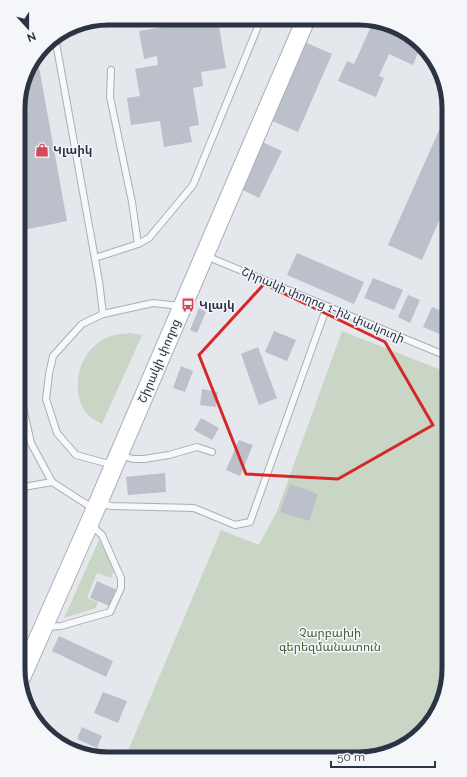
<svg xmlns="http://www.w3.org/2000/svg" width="467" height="777" font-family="Raleway,'Noto Sans Armenian',sans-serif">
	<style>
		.green { fill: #c9d6c5 }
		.building { fill: #bbc0ca }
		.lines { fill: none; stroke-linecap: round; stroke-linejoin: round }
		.service-casing { stroke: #a9aeb7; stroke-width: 8 }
		.secondary-casing { stroke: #a9aeb7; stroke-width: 20 }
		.service { stroke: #f7f8fa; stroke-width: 6 }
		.secondary { stroke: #fff; stroke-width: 18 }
		.marked { fill: none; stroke: #d62828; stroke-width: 3; stroke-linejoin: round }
		.labels { text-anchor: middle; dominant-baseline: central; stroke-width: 3; stroke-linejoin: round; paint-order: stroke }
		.poi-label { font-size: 12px; font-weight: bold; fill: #2b3445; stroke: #f4f6f9; text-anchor: start }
		.street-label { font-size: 12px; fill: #2b3445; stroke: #f4f6f9 }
		.park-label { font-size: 12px; fill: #3f6138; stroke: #f4f6f9 }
		.rim { fill: none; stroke: #2b3445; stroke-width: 5 }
	</style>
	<rect width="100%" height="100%" fill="#e4e7ec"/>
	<!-- green -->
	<g class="green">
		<polygon points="342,331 449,373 449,675 430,723 393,752 359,759 125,758 221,530 259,545 277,511"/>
		<path d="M129,333L142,335L102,424C96,421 89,417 85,411C70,388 79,354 102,340C110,335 120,334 129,333Z"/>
		<polygon points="99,540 115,569 111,578 97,573 87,598 98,602 96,608 64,618"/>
	</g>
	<!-- building -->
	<g class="building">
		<polygon points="175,18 218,19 226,68 201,72 203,86 193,88 199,125 189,127 192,142 164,147 160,121 131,125 127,98 140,96 135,69 158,65 157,56 144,59 139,31 176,25"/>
		<polygon points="374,20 418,40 421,45 413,65 389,54 379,76 384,78 376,97 338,81 347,61 354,64"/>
		<polygon points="302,41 332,54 298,132 268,119"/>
		<polygon points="37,56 67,221 19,231 19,97 27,68"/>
		<polygon points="449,108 449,198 422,260 388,245"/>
		<polygon points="262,142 282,151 259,198 239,188"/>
		<polygon points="297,253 364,282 354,304 287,275"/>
		<polygon points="373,278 403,290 394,310 364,298"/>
		<polygon points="408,295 420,300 410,323 398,317"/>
		<polygon points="432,307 449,314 449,338 423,327"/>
		<polygon points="199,308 206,312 197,333 190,330"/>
		<polygon points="274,331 296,340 287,361 265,352"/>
		<polygon points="258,347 277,398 259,405 241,354"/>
		<polygon points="181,366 193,371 185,392 173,388"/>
		<polygon points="202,389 218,392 216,407 200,405"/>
		<polygon points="201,418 219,428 212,440 194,430"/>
		<polygon points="239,440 253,445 240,476 226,470"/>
		<polygon points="165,473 166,492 128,495 126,477"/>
		<polygon points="290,484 318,494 309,521 280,512"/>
		<polygon points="97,581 119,591 112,607 90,598"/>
		<polygon points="59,636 113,661 106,677 52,651"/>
		<polygon points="103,692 127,701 118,723 94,713"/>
		<polygon points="82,727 102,736 97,748 77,739"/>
	</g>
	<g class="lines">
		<!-- service casing -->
		<g class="service-casing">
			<g id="service">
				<polyline points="55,37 99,281 103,314"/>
				<polyline points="111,70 110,97 132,202 138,244"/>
				<polyline points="206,256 449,357"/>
				<polyline points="95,258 138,244 149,238 193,185 261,19"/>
				<polyline points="18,386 31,443 52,482 94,509"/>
				<polyline points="120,455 133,459 144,459 169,455 197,447 212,452"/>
				<polyline points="113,465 76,455 57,433 46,399 49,374 53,356 82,324 103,314 153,303 180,306"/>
				<polyline points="18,488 52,482"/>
				<polyline points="100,503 111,506 194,508 235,525 250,522 327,306"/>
				<polyline points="46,627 61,626 110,612 121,588 121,578 102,535 91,525"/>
			</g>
		</g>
		<!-- secondary casing -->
		<g class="secondary-casing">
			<polyline id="secondary" points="20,680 89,524 306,19"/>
		</g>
		<!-- service -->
		<use href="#service" class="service"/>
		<!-- secondary -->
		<use href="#secondary" class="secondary"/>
	</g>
	<!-- marked area -->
	<path class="marked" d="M264,284L385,342L433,425L338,479L246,474L199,355Z"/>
	<!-- icons -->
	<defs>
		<g id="shop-bare" transform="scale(1.08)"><path d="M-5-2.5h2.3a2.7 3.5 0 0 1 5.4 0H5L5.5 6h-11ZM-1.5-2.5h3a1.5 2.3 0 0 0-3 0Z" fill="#d1495b" stroke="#f4f6f9" stroke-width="2.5" paint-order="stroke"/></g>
		<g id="bus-bare" transform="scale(1.08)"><path d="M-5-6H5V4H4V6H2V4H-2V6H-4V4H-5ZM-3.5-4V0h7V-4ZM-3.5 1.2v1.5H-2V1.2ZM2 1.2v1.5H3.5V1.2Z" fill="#d1495b" stroke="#f4f6f9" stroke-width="2.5" paint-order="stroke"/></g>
	</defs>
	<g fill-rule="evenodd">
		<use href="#shop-bare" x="42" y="150"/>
		<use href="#bus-bare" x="188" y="305"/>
	</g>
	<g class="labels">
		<!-- poi labels -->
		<g class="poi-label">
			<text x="53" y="150">Կլաիկ</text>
			<text x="199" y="305">Կլայկ</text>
		</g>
		<!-- street labels -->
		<g class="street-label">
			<text transform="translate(323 305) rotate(23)">Շիրակի փողոց 1-ին փակուղի</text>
			<text transform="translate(159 361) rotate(-67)">Շիրակի փողոց</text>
		</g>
		<!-- park labels -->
		<g class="park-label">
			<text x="330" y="633">Չարբախի<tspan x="330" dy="14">գերեզմանատուն</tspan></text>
		</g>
	</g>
	<!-- crop -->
	<path d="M0 0H467V777H0ZM108 25H359A83 83 0 0 1 442 108V669A83 83 0 0 1 359 752H108A83 83 0 0 1 25 669V108A83 83 0 0 1 108 25Z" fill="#f4f6f9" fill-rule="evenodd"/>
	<path class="rim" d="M108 25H359A83 83 0 0 1 442 108V669A83 83 0 0 1 359 752H108A83 83 0 0 1 25 669V108A83 83 0 0 1 108 25Z"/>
	<!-- north arrow -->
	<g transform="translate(28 28) rotate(159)" stroke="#f4f6f9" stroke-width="3" paint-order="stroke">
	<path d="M0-3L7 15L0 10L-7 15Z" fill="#2b3445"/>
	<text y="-6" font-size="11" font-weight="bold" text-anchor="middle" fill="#2b3445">N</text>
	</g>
	<!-- scale -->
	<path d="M331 761v6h104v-6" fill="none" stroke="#2b3445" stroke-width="2"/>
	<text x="337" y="761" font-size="12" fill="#2b3445" stroke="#f4f6f9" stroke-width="3" paint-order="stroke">50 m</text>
</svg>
